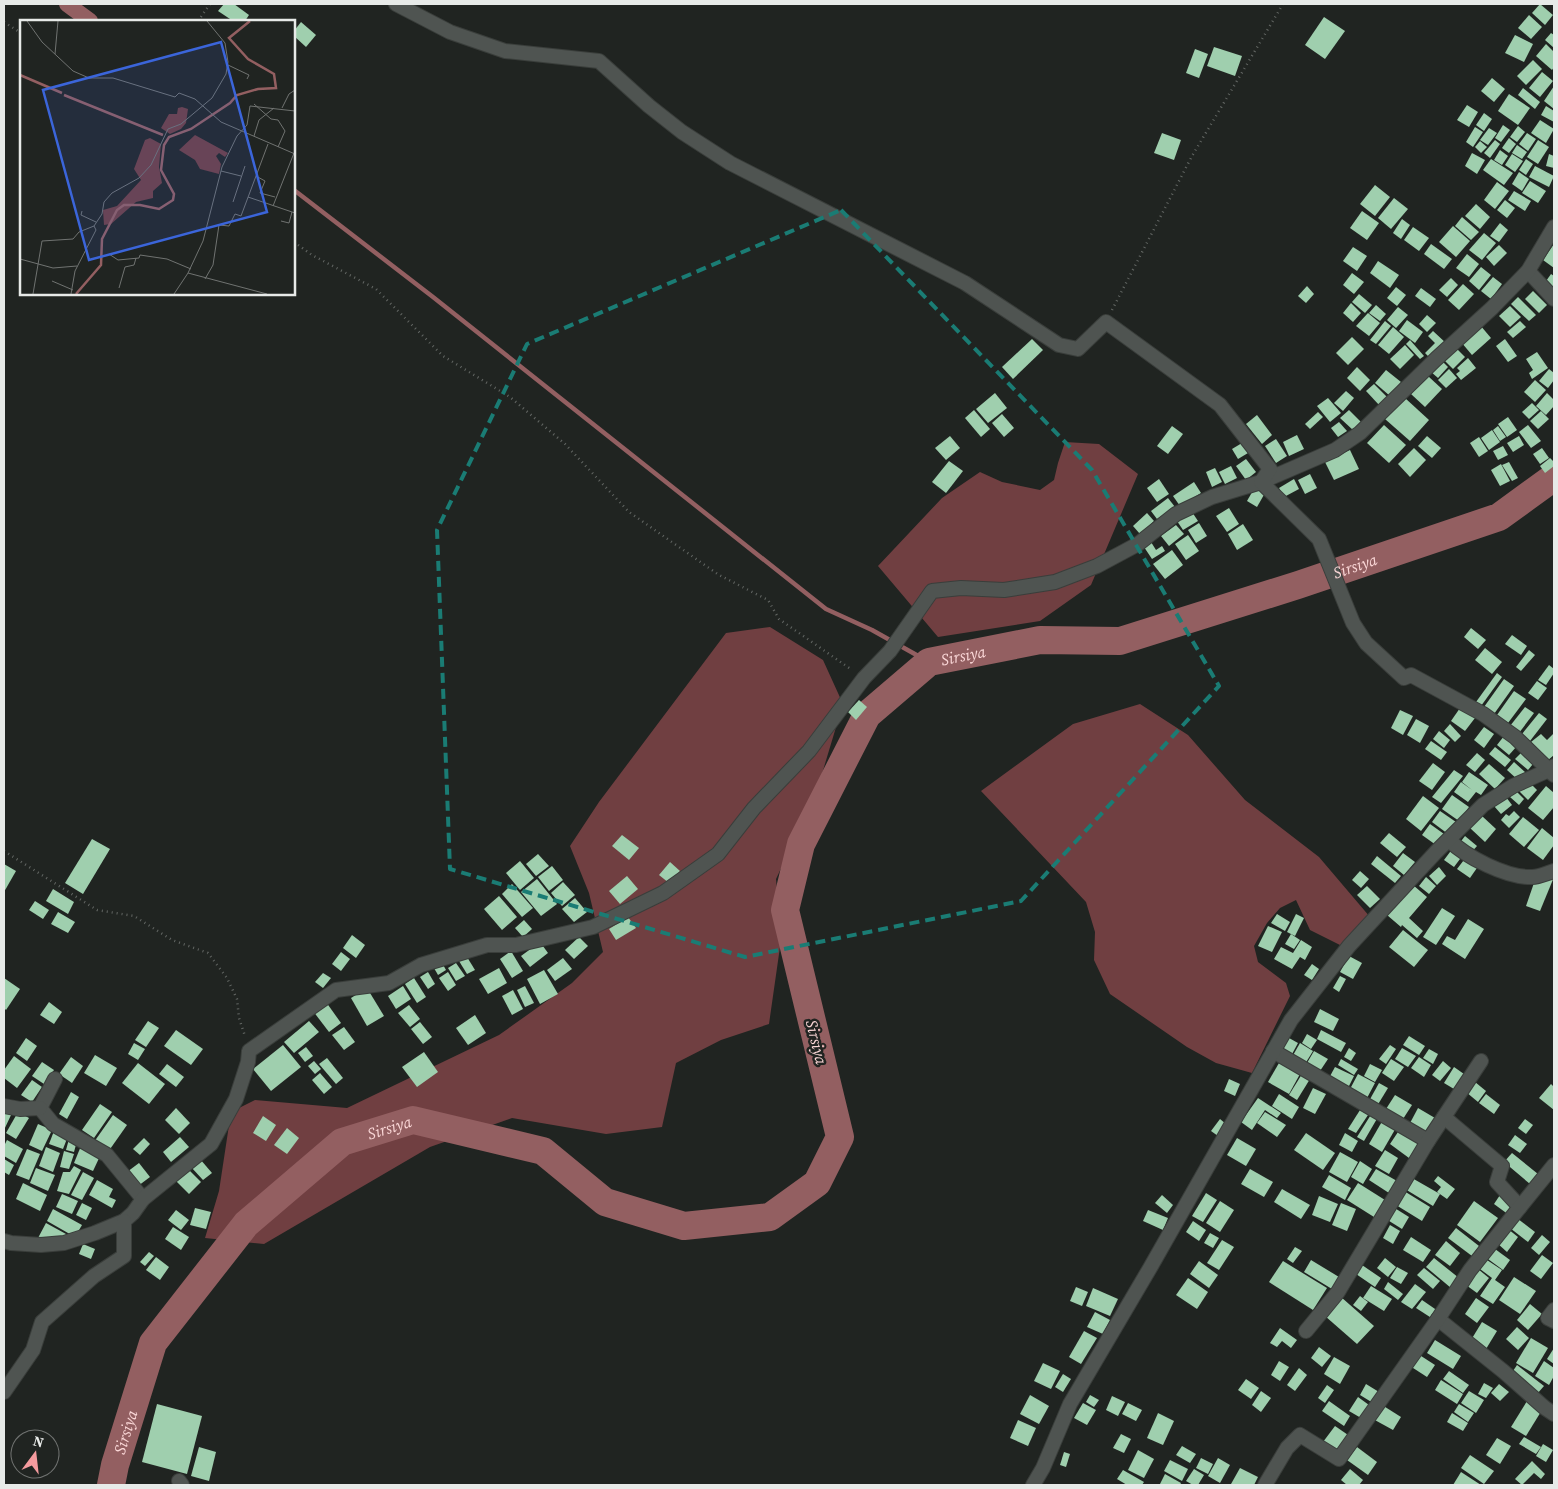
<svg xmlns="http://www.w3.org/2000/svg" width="1558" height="1489" font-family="'Source Serif 4',serif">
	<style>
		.forest { fill: #703f41 }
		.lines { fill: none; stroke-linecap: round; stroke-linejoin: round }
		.stream { stroke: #935f61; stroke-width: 4.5 }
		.canal { stroke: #935f61; stroke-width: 16 }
		.river { stroke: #935f61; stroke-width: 28 }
		.building { fill: #9fcfae }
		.minor-casing { stroke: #3a3e3b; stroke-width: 16 }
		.tertiary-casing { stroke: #3a3e3b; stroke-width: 16 }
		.path { stroke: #636764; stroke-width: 2.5; stroke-dasharray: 1 4; stroke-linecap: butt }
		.minor { stroke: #4f5451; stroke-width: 14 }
		.tertiary { stroke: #4f5451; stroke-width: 14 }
		.marked { fill: none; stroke: #1a7c74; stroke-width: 4; stroke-dasharray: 10 6; stroke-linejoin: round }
		.labels { text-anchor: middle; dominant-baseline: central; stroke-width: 5; stroke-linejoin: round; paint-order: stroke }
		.water-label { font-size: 16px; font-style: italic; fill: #fad7d7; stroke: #202421 }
		.inset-river { fill: none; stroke: #935f61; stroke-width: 2.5 }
		.inset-road { fill: none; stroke: #707371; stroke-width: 1 }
		.view { fill: #3b65da; fill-opacity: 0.15; stroke: #3b65da; stroke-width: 2.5 }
		.inset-edge { fill: none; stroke: #e7eae8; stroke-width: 2.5 }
	</style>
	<rect width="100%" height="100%" fill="#202421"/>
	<!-- forest -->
	<g class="forest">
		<polygon points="1065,442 1099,444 1138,474 1091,585 1040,621 938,637 878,566 942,498 980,472 1002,482 1040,490 1054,480 1058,463"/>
		<polygon points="770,627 823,660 843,704 815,797 776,879 781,940 769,1024 721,1040 676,1063 662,1127 606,1134 512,1118 430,1147 264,1244 205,1238 219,1191 231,1112 255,1100 347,1108 499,1035 572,983 603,952 589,893 570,846 599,802 726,633"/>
		<polygon points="1140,704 1188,735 1245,800 1319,857 1370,917 1342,946 1310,930 1296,900 1280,908 1267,923 1254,946 1258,962 1286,983 1290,996 1252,1073 1216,1063 1187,1047 1110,994 1094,960 1095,932 1086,902 981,791 1073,724"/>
	</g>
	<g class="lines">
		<!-- stream -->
		<polyline class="stream" points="294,190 433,297 826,609 872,630 929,662"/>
		<!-- canal -->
		<polyline class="canal" points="67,4 90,21"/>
		<!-- river -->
		<path class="river" id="s1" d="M111,1485L115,1465L153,1343L246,1224L342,1142L413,1120L543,1151L605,1202L684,1226L770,1217L817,1183L840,1137L785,910L801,844L867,715L929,662L1040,640L1120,641L1298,585L1499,517L1554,477"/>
	</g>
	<!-- building -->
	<g class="building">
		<polygon points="224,4 234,4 249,15 245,21 233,21 218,11"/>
		<polygon points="1540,4 1553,15 1545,25 1532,13"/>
		<polygon points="1529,15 1542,27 1531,39 1518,28"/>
		<polygon points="1324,17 1345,31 1325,59 1305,45"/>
		<polygon points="301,22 316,35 306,47 294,36 294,31"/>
		<polygon points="1551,33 1554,35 1554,48 1545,40"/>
		<polygon points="1515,35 1533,44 1524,62 1505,53"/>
		<polygon points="1546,44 1554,52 1554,67 1552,70 1536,56"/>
		<polygon points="1214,47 1242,56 1235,76 1207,66"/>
		<polygon points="1195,49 1208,54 1199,78 1186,73"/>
		<polygon points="1533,60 1542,69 1526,85 1517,76"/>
		<polygon points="1542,72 1553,81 1540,97 1529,88"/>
		<polygon points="1492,78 1505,89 1494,102 1481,91"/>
		<polygon points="1554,86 1554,109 1544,101"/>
		<polygon points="1523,88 1540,102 1535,109 1518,95"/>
		<polygon points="1509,94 1530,108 1518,125 1498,111"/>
		<polygon points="1467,105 1478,112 1469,127 1457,120"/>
		<polygon points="1546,106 1554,111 1554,122 1541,115"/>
		<polygon points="1484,113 1492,119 1484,131 1476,125"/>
		<polygon points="1540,120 1554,129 1546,143 1531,133"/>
		<polygon points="1503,125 1510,130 1501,142 1495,138"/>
		<polygon points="1518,126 1525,132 1517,142 1510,137"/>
		<polygon points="1475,127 1483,132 1473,147 1466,142"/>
		<polygon points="1489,128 1497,133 1488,145 1480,140"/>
		<polygon points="1162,133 1181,140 1174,160 1154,153"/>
		<polygon points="1527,133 1536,139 1528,151 1519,144"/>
		<polygon points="1509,138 1516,144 1509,153 1502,148"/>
		<polygon points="1495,140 1500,144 1490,158 1484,153"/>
		<polygon points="1538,140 1549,147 1538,164 1527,157"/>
		<polygon points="1480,141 1487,147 1481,153 1475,147"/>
		<polygon points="1517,145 1527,152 1522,159 1512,153"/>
		<polygon points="1500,150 1508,156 1502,165 1494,160"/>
		<polygon points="1472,153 1485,160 1477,174 1465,166"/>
		<polygon points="1512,154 1523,161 1515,172 1505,165"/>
		<polygon points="1549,154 1554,156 1554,168 1546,166"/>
		<polygon points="1491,159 1513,173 1504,185 1483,170"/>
		<polygon points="1526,159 1533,164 1526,175 1519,170"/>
		<polygon points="1535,166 1554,176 1549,187 1529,177"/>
		<polygon points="1519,172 1529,179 1522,191 1512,184"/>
		<polygon points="1530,181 1546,191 1538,203 1522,193"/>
		<polygon points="1497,182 1509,191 1495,209 1484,200"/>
		<polygon points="1375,185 1390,197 1375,216 1360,204"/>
		<polygon points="1514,191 1531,201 1525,211 1508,200"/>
		<polygon points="1394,198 1408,209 1391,229 1378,218"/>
		<polygon points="1505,200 1515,208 1507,218 1497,210"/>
		<polygon points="1476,204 1490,217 1480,229 1465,216"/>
		<polygon points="1362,211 1379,223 1367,240 1350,228"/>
		<polygon points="1462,217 1479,232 1471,240 1455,226"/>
		<polygon points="1402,219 1410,225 1401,239 1393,233"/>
		<polygon points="1500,223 1508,230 1499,242 1490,236"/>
		<polygon points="1453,226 1470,241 1456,257 1439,242"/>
		<polygon points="1413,227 1429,238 1419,251 1404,240"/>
		<polygon points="1484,233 1496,243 1482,260 1469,250"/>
		<polygon points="1431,244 1452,259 1444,269 1424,254"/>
		<polygon points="1554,244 1554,268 1543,260"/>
		<polygon points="1499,245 1507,253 1494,266 1486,257"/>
		<polygon points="1353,247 1367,256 1357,271 1343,261"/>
		<polygon points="1467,254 1479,264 1469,277 1456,268"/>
		<polygon points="1378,261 1399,275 1390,288 1370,273"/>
		<polygon points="1481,267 1491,275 1479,290 1469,281"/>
		<polygon points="1352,273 1364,282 1354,294 1343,285"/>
		<polygon points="1551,274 1554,276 1554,291 1544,284"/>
		<polygon points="1493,277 1502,284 1491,299 1481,291"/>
		<polygon points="1451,278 1458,285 1447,297 1439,290"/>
		<polygon points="1463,284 1474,294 1459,310 1448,300"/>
		<polygon points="1307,286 1314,294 1306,303 1298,296"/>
		<polygon points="1396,287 1406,295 1397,306 1387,298"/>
		<polygon points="1421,288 1436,299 1430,307 1415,296"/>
		<polygon points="1533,291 1547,305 1539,313 1525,299"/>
		<polygon points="1359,294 1372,305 1365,313 1352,302"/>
		<polygon points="1518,297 1536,315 1529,321 1511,304"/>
		<polygon points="1351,303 1361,313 1353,322 1343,313"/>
		<polygon points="1376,305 1386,314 1380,321 1369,313"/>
		<polygon points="1510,306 1521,317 1510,327 1499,316"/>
		<polygon points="1398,307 1408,315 1396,328 1387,320"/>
		<polygon points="1368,313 1380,323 1369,336 1356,326"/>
		<polygon points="1427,315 1436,323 1427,332 1419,324"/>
		<polygon points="1407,320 1423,332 1415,343 1399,331"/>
		<polygon points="1385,321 1391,326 1376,344 1370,340"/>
		<polygon points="1520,321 1526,327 1513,338 1507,332"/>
		<polygon points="1480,325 1491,338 1472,355 1461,342"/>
		<polygon points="1393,327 1404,337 1389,354 1378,345"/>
		<polygon points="1433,331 1447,344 1432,360 1425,353 1435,343 1428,336"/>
		<polygon points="1352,337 1364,349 1348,365 1336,353"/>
		<polygon points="1032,339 1043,350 1013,379 1002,367"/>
		<polygon points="1505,339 1517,356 1508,362 1496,346"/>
		<polygon points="1410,340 1424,356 1420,359 1406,344"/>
		<polygon points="1405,345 1414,355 1400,369 1390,359"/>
		<polygon points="1457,349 1465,357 1453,369 1445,361"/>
		<polygon points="1537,352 1548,368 1532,379 1529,373 1533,370 1526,359"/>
		<polygon points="1468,358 1476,368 1461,380 1456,374 1460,371 1457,368"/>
		<polygon points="1441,360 1448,367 1438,378 1430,371"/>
		<polygon points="1357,367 1370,380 1360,391 1347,378"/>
		<polygon points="1449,369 1457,378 1446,388 1438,380"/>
		<polygon points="1549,369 1554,373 1554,380 1548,388 1539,381"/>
		<polygon points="1386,370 1401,382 1390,396 1375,383"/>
		<polygon points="1428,376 1442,389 1425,407 1411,394"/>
		<polygon points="1535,380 1546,390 1535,402 1524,392"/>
		<polygon points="1374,384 1388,398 1380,406 1366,391"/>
		<polygon points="1346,391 1354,398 1343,411 1334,403"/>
		<polygon points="995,393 1007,408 988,423 976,409"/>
		<polygon points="1547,393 1554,400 1554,406 1546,415 1536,406"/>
		<polygon points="1328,398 1341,413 1330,422 1317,406"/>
		<polygon points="1405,398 1429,420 1410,441 1385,419"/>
		<polygon points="1532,403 1539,410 1529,419 1522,412"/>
		<polygon points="974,410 990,429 981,437 965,418"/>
		<polygon points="1349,410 1362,423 1354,431 1340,418"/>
		<polygon points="1541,411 1549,419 1538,429 1530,421"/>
		<polygon points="1318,412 1323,417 1310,429 1305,424"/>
		<polygon points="1002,414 1014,428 1004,437 992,423"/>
		<polygon points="1257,415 1272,435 1262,444 1246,424"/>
		<polygon points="1508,417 1517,430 1507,437 1498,424"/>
		<polygon points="1339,422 1347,431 1338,437 1331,428"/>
		<polygon points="1384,425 1406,445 1389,463 1367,443"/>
		<polygon points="1528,425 1541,441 1531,448 1519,432"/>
		<polygon points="1172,426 1183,434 1168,454 1157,446"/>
		<polygon points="1498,426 1506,437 1500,441 1493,430"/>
		<polygon points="1492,430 1500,442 1489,450 1481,438"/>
		<polygon points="1297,435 1304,449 1289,456 1283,442"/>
		<polygon points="950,436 960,448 946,460 935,448"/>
		<polygon points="1427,436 1441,448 1432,458 1418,446"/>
		<polygon points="1519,436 1524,445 1513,452 1507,443"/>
		<polygon points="1479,437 1488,451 1479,457 1470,443"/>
		<polygon points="1276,439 1287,456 1276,463 1265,446"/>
		<polygon points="1242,443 1248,453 1238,459 1232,449"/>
		<polygon points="1503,446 1508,455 1498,460 1493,451"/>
		<polygon points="1414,448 1426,460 1410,477 1398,464"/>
		<polygon points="1542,448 1549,458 1540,464 1533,454"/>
		<polygon points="1350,450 1359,469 1334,480 1325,462"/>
		<polygon points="1550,458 1554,462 1554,466 1545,473 1540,466"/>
		<polygon points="1246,459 1256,472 1246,480 1236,466"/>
		<polygon points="949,461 963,471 946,493 932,482"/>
		<polygon points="1509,462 1518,478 1512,481 1502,465"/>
		<polygon points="1501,464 1510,481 1500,486 1491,470"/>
		<polygon points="1231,466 1237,478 1225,484 1219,472"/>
		<polygon points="1215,468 1222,482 1212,487 1206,472"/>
		<polygon points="1310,474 1317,488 1305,494 1298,480"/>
		<polygon points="1159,479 1169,494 1157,502 1147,488"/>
		<polygon points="1294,479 1299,489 1284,497 1279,488"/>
		<polygon points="1194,482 1201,493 1180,506 1173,496"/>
		<polygon points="1255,487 1265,493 1257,507 1247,501"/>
		<polygon points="1168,498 1175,507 1157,519 1151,511"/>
		<polygon points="1229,508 1239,524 1227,532 1216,516"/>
		<polygon points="1192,512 1198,521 1183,530 1177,521"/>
		<polygon points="1147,513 1154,521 1140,534 1133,526"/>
		<polygon points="1199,523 1207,536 1196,543 1188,530"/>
		<polygon points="1243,524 1253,540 1237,550 1228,534"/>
		<polygon points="1176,525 1184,534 1169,546 1161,536"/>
		<polygon points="1188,535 1199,551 1186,560 1175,544"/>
		<polygon points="1151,542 1156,550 1162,546 1165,551 1152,559 1144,547"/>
		<polygon points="1172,550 1183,565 1165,579 1153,564"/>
		<polygon points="1471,628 1486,640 1478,649 1464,637"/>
		<polygon points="1512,635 1527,646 1521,655 1505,644"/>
		<polygon points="1485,648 1502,662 1492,674 1475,660"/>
		<polygon points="1529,650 1535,655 1521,671 1516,667"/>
		<polygon points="1549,665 1554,669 1554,673 1546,685 1538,680"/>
		<polygon points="1497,673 1502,677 1481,706 1476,702"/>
		<polygon points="1504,679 1514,686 1494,714 1484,707"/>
		<polygon points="1537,681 1547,688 1538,700 1528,693"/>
		<polygon points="1514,691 1526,699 1508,723 1497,715"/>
		<polygon points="859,700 867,707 856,720 848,712"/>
		<polygon points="1525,707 1534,713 1519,733 1510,726"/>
		<polygon points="1460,708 1475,718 1465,731 1451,721"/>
		<polygon points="1400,710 1413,716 1403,735 1391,728"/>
		<polygon points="1539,713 1547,719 1530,741 1522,734"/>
		<polygon points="1416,719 1429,726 1420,743 1407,735"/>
		<polygon points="1450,724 1461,736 1455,742 1444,731"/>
		<polygon points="1484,727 1494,734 1484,748 1474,740"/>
		<polygon points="1439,731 1450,740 1444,748 1433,739"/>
		<polygon points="1554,733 1554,755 1547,761 1531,742 1541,734 1547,740"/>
		<polygon points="1504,736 1517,746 1509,755 1497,745"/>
		<polygon points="1431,741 1447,752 1441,760 1425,749"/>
		<polygon points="1495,747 1511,760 1505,767 1489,754"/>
		<polygon points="1477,753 1485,760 1475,772 1466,765"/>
		<polygon points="1521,753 1533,764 1528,770 1515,759"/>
		<polygon points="1514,762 1526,773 1518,780 1507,770"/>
		<polygon points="1433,763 1445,772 1432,790 1419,781"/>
		<polygon points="1489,764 1505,778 1495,789 1479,774"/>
		<polygon points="1454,770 1463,776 1441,803 1432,797"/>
		<polygon points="1469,772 1488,785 1481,795 1476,792 1468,802 1454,792 1461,782 1472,790 1462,782"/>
		<polygon points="1528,781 1537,790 1528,800 1519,791"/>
		<polygon points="1546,786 1554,793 1554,807 1543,820 1528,808"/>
		<polygon points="1516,791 1524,799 1519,805 1510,797"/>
		<polygon points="1452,795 1469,807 1459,821 1442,809"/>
		<polygon points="1423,796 1439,808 1421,831 1406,819"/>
		<polygon points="1506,797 1512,805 1501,814 1494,806"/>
		<polygon points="1440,811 1456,822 1448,834 1432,822"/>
		<polygon points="1514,811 1520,817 1509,828 1501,820 1506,814 1509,816"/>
		<polygon points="1482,816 1496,829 1485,842 1470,828"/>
		<polygon points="1523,817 1539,830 1524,847 1509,834"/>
		<polygon points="1430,824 1444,834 1436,845 1422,835"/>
		<polygon points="1542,828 1554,838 1554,845 1543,860 1527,848"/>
		<polygon points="1389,833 1406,847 1397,857 1380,843"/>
		<polygon points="622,835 639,848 629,860 612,846"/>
		<polygon points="1465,836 1477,846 1469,855 1458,845"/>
		<polygon points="92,839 110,849 83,894 65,883"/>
		<polygon points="1453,848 1463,855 1454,867 1444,860"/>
		<polygon points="1403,853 1415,862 1404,875 1393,866"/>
		<polygon points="538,854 549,866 536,876 526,864"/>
		<polygon points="1377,856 1401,876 1395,883 1371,864"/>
		<polygon points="1467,856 1479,865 1470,878 1457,869"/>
		<polygon points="520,861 534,878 520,890 506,873"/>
		<polygon points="670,862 680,871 669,883 659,875"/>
		<polygon points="4,864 16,871 4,892"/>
		<polygon points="552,866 563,880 549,891 538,877"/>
		<polygon points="1439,867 1446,876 1437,885 1429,876"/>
		<polygon points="1360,871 1369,879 1361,888 1352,880"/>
		<polygon points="627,876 638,889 620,904 609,891"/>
		<polygon points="1426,877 1436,886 1429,894 1419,886"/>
		<polygon points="1554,877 1540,911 1526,906 1535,880"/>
		<polygon points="537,879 557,904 541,916 521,892"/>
		<polygon points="563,882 575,895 562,906 551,893"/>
		<polygon points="512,884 533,908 522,917 502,894"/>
		<polygon points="1413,885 1427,897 1409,918 1423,931 1417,938 1402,925 1401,927 1387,915"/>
		<polygon points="1367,886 1380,899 1370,908 1357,895"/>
		<polygon points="53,889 74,902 68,914 46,901"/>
		<polygon points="499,896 517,917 502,930 484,909"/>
		<polygon points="575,898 587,912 574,922 562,909"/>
		<polygon points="35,901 49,910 43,919 29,910"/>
		<polygon points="1442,908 1455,916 1436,945 1423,937"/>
		<polygon points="58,912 75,922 68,933 51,924"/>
		<polygon points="1277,914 1290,922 1285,931 1271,923"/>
		<polygon points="1296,914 1304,918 1295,936 1287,932"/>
		<polygon points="628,917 636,928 616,940 609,929"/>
		<polygon points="1468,919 1484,929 1465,959 1442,944 1447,936 1455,940"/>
		<polygon points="524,920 532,929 523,937 515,928"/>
		<polygon points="1268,926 1282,932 1272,952 1258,946"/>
		<polygon points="1403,930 1428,950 1414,967 1389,947"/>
		<polygon points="1291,934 1300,940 1294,949 1285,944"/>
		<polygon points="352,935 365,945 356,958 343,948"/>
		<polygon points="579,937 588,946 574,959 565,950"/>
		<polygon points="1301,940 1312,947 1305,960 1300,957 1292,969 1274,959 1281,947 1293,953"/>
		<polygon points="540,942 548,953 530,967 521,956"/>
		<polygon points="511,951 523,971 512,978 500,959"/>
		<polygon points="341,952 350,959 341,971 332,964"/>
		<polygon points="1349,956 1362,963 1353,979 1340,972"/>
		<polygon points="467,957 475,970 467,974 459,961"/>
		<polygon points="563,958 572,969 555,981 547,970"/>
		<polygon points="442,963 446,970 438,975 434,968"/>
		<polygon points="456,963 465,976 456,981 448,968"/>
		<polygon points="1312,964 1319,969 1312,980 1304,975"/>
		<polygon points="499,968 507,983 488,994 479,979"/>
		<polygon points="544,970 558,994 540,1004 527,979"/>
		<polygon points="428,972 435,984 428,989 420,977"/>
		<polygon points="448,972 456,985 448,991 439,978"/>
		<polygon points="323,973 331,978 323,988 315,982"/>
		<polygon points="1340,976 1346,979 1339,992 1333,988"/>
		<polygon points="4,978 20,989 6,1010 4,1008"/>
		<polygon points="414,978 426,997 417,1003 405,984"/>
		<polygon points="403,986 411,999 396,1009 388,996"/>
		<polygon points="525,986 534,1003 525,1007 517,990"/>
		<polygon points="367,988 384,1016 367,1026 351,998"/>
		<polygon points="513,990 523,1009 512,1015 502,996"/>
		<polygon points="49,1002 62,1012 54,1024 40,1015"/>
		<polygon points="326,1002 341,1023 329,1032 313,1011"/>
		<polygon points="409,1005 420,1019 410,1027 398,1013"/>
		<polygon points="1320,1009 1339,1019 1333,1031 1314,1022"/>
		<polygon points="475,1015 486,1033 468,1045 456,1028"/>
		<polygon points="148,1021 159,1028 146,1047 135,1040"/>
		<polygon points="309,1021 319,1032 294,1053 284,1042"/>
		<polygon points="420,1022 432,1037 423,1044 411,1029"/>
		<polygon points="344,1027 355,1042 344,1050 332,1035"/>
		<polygon points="176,1030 203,1049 191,1065 164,1046"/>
		<polygon points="1321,1030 1346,1043 1341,1052 1317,1039"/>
		<polygon points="1307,1034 1317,1040 1311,1049 1302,1043"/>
		<polygon points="1409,1036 1425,1046 1419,1055 1403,1045"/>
		<polygon points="26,1038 37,1046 27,1061 16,1053"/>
		<polygon points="1289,1038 1298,1043 1291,1056 1281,1050"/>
		<polygon points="134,1043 145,1049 138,1060 128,1054"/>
		<polygon points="1300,1043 1313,1051 1305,1064 1292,1057"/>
		<polygon points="283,1045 301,1067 271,1091 253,1069"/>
		<polygon points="1390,1045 1396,1049 1386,1064 1379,1059"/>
		<polygon points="306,1047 313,1056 305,1062 298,1053"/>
		<polygon points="1349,1048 1356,1053 1351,1061 1344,1057"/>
		<polygon points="1402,1048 1416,1056 1408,1067 1395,1059"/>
		<polygon points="1429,1049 1438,1054 1433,1064 1423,1058"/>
		<polygon points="1314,1051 1328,1059 1320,1071 1307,1063"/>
		<polygon points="424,1052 438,1072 417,1087 402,1067"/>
		<polygon points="95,1055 117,1068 106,1086 84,1073"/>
		<polygon points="14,1056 31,1069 17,1088 4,1078 4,1070"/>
		<polygon points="71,1057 83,1066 72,1083 59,1074"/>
		<polygon points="1419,1057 1431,1065 1424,1077 1411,1068"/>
		<polygon points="327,1058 343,1078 336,1084 319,1064"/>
		<polygon points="1341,1059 1358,1069 1354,1075 1338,1065"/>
		<polygon points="1391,1059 1404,1067 1394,1081 1382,1073"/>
		<polygon points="314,1061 321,1069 315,1074 308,1066"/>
		<polygon points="1443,1061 1451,1068 1440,1081 1432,1075"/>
		<polygon points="42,1062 54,1070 44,1084 32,1076"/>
		<polygon points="138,1063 165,1084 149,1104 122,1083"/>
		<polygon points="1279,1063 1300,1074 1289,1094 1268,1082"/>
		<polygon points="167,1064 184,1077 176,1087 159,1074"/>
		<polygon points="1370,1064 1382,1070 1375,1082 1364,1076"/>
		<polygon points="1335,1067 1354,1076 1348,1088 1329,1078"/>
		<polygon points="1454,1067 1464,1074 1454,1089 1444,1083"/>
		<polygon points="320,1073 332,1087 324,1094 312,1080"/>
		<polygon points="1302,1074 1310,1079 1297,1100 1289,1095"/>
		<polygon points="1358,1074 1375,1083 1367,1098 1350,1089"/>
		<polygon points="1229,1079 1240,1084 1235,1096 1224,1091"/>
		<polygon points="32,1080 42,1087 32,1102 21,1095"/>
		<polygon points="1475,1082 1486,1091 1478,1102 1466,1092"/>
		<polygon points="1379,1083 1388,1088 1377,1106 1369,1101"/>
		<polygon points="1551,1084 1554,1087 1554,1110 1539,1098"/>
		<polygon points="1313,1088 1326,1094 1315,1114 1303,1108"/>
		<polygon points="71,1092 79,1097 67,1119 59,1114"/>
		<polygon points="1279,1094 1299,1107 1292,1119 1272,1106"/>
		<polygon points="1486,1094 1500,1105 1494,1114 1479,1103"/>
		<polygon points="1395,1095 1412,1105 1403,1119 1386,1109"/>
		<polygon points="1258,1098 1281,1113 1277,1118 1265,1110 1252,1130 1241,1122"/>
		<polygon points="100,1104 112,1112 94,1138 82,1130"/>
		<polygon points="176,1108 190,1123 179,1134 165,1120"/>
		<polygon points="1418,1108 1435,1118 1425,1135 1409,1125"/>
		<polygon points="1360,1110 1368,1115 1356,1133 1348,1129"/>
		<polygon points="4,1111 11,1115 4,1130"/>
		<polygon points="18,1112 29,1118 16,1139 6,1133"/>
		<polygon points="1265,1112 1286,1125 1277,1137 1257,1123"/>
		<polygon points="1372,1113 1378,1117 1364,1141 1357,1137"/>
		<polygon points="113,1115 127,1125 108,1152 94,1142"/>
		<polygon points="263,1116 276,1125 266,1141 253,1133"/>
		<polygon points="1384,1118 1397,1126 1382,1152 1369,1144"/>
		<polygon points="1220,1119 1226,1124 1218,1136 1211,1131"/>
		<polygon points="1525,1119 1533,1125 1526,1134 1518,1128"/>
		<polygon points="38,1124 52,1130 42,1151 29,1145"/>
		<polygon points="287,1128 299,1138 287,1154 274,1145"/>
		<polygon points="1400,1129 1420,1143 1409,1158 1390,1144"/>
		<polygon points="54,1131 68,1136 63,1149 49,1144"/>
		<polygon points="1306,1133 1335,1153 1323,1170 1294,1150"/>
		<polygon points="1345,1133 1358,1141 1352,1152 1339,1145"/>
		<polygon points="1515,1135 1527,1144 1520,1153 1508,1145"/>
		<polygon points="180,1137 189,1147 171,1162 163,1152"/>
		<polygon points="144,1138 150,1144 140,1155 133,1149"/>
		<polygon points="1237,1138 1256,1149 1246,1166 1227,1155"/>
		<polygon points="69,1139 77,1141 74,1152 66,1150"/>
		<polygon points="7,1140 23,1149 16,1163 4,1156 4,1146"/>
		<polygon points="81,1146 101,1154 93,1171 74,1163"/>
		<polygon points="46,1147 60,1153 53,1172 39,1166"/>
		<polygon points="27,1149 40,1154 29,1180 16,1175"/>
		<polygon points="1385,1150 1398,1158 1389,1174 1375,1166"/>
		<polygon points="64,1151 74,1154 69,1169 60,1167"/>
		<polygon points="1340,1152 1358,1162 1347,1182 1329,1172"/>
		<polygon points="1512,1153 1538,1174 1530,1184 1504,1162"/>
		<polygon points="4,1159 14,1165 9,1175 4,1172"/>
		<polygon points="200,1159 212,1173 203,1180 191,1167"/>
		<polygon points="1360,1161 1372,1169 1363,1184 1351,1177"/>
		<polygon points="139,1163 150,1177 138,1186 127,1172"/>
		<polygon points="74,1166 81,1170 69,1194 57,1191 63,1172 70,1172"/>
		<polygon points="36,1168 55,1175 48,1191 30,1183"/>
		<polygon points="188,1169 201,1182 189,1194 176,1181"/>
		<polygon points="1250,1169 1273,1182 1264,1197 1241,1184"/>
		<polygon points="1376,1169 1397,1181 1389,1193 1369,1180"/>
		<polygon points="83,1172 94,1178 82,1200 71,1195"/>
		<polygon points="1329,1175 1351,1188 1345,1200 1322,1187"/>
		<polygon points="1438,1176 1455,1189 1447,1199 1437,1192 1441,1187 1434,1181"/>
		<polygon points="1412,1178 1440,1194 1433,1206 1405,1189"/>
		<polygon points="97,1180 113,1189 109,1197 116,1200 112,1208 89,1195"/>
		<polygon points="23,1183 47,1195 40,1211 16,1199"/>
		<polygon points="1358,1183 1385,1200 1374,1217 1347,1200"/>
		<polygon points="1282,1189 1310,1205 1301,1219 1274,1202"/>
		<polygon points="1404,1191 1430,1207 1422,1221 1396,1205"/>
		<polygon points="1206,1193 1217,1200 1203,1222 1192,1216"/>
		<polygon points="62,1194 78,1201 72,1214 56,1207"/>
		<polygon points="1162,1195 1173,1205 1167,1213 1155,1203"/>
		<polygon points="1500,1195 1516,1206 1509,1215 1494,1204"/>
		<polygon points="1319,1196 1338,1204 1330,1222 1312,1215"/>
		<polygon points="1220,1201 1234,1210 1220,1232 1206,1223"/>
		<polygon points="1474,1201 1498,1218 1480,1242 1457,1225"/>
		<polygon points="82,1203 92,1208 86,1220 76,1215"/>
		<polygon points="1341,1203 1356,1209 1347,1231 1332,1225"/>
		<polygon points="1393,1207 1409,1217 1402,1229 1386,1219"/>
		<polygon points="195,1208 211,1212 206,1229 190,1225"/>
		<polygon points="53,1209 82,1225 75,1237 47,1221"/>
		<polygon points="176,1210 189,1220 181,1230 168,1220"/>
		<polygon points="1148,1210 1168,1218 1163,1230 1143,1221"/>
		<polygon points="1518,1219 1535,1232 1528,1242 1510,1228"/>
		<polygon points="1193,1221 1206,1230 1199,1241 1186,1232"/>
		<polygon points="46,1223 66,1234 62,1241 38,1238"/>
		<polygon points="1390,1225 1400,1231 1393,1244 1383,1238"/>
		<polygon points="173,1227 189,1237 181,1250 165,1239"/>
		<polygon points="1456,1228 1479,1246 1472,1256 1448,1238"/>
		<polygon points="1508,1229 1518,1237 1507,1252 1497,1243"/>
		<polygon points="1210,1233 1219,1238 1213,1248 1204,1243"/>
		<polygon points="1542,1235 1550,1242 1539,1255 1531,1248"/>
		<polygon points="1411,1237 1431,1250 1423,1262 1403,1250"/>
		<polygon points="1222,1240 1234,1247 1219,1270 1207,1263"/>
		<polygon points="1446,1241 1460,1253 1450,1266 1435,1255"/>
		<polygon points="83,1244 95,1249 91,1259 79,1254"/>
		<polygon points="1295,1247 1302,1251 1293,1263 1287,1259"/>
		<polygon points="1495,1249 1510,1260 1503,1270 1488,1259"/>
		<polygon points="149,1252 154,1256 145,1266 140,1262"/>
		<polygon points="1542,1255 1553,1263 1541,1279 1530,1271"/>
		<polygon points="156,1257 169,1267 160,1280 146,1270"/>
		<polygon points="1385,1258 1396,1267 1388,1277 1377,1268"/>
		<polygon points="1434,1258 1459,1278 1451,1288 1426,1267"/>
		<polygon points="1311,1260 1339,1277 1332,1289 1304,1272"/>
		<polygon points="1487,1260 1502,1270 1495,1280 1505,1287 1493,1304 1480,1296 1492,1278 1480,1269"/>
		<polygon points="1199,1261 1218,1275 1209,1288 1190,1274"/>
		<polygon points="1283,1261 1327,1288 1313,1310 1269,1282"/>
		<polygon points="1362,1265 1381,1278 1375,1287 1356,1274"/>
		<polygon points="1397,1267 1408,1273 1401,1284 1390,1278"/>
		<polygon points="1424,1268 1440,1281 1433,1289 1417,1275"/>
		<polygon points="1478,1269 1489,1278 1477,1293 1466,1285"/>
		<polygon points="1514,1277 1536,1291 1520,1314 1499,1300"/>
		<polygon points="1188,1278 1208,1292 1197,1309 1176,1295"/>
		<polygon points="1388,1282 1403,1294 1398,1300 1384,1289"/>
		<polygon points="1415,1284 1426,1292 1412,1309 1401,1302"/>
		<polygon points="1371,1286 1392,1299 1384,1311 1363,1298"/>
		<polygon points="1076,1287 1088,1292 1082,1306 1070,1301"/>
		<polygon points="1093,1288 1118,1299 1110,1316 1086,1306"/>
		<polygon points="1360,1296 1368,1302 1361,1311 1353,1305"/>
		<polygon points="1341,1297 1374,1326 1357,1344 1325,1316"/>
		<polygon points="1476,1298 1489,1307 1477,1323 1465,1314"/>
		<polygon points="1422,1300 1438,1311 1433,1319 1416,1308"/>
		<polygon points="1530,1304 1542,1314 1528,1330 1517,1320"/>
		<polygon points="1095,1312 1110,1320 1103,1334 1087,1327"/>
		<polygon points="1482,1322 1497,1331 1486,1349 1471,1340"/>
		<polygon points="1517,1327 1529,1338 1518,1350 1506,1339"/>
		<polygon points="1280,1328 1297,1340 1291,1348 1282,1341 1277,1347 1270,1343"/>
		<polygon points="1084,1331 1097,1338 1081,1364 1069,1357"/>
		<polygon points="1531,1338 1548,1348 1533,1373 1516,1363"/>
		<polygon points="1435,1340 1461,1356 1453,1369 1427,1353"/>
		<polygon points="1319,1347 1331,1356 1322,1367 1311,1358"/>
		<polygon points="1554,1348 1554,1364 1547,1359"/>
		<polygon points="1418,1354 1435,1365 1427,1377 1410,1366"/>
		<polygon points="1334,1357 1350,1366 1340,1384 1324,1374"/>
		<polygon points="1279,1361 1289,1367 1280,1381 1271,1375"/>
		<polygon points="1544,1361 1554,1368 1554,1376 1549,1385 1535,1376"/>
		<polygon points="1043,1363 1060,1371 1051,1389 1034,1381"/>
		<polygon points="1517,1365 1544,1386 1537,1394 1511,1374"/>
		<polygon points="1299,1368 1307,1375 1295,1391 1287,1385"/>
		<polygon points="1449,1371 1469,1385 1463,1393 1443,1379"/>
		<polygon points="1063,1374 1071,1379 1063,1392 1055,1387"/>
		<polygon points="1246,1379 1259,1388 1251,1399 1238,1390"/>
		<polygon points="1441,1380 1463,1394 1457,1404 1435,1390"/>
		<polygon points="1484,1383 1493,1388 1486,1398 1478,1394"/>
		<polygon points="1366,1384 1379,1392 1373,1403 1360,1395"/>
		<polygon points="1499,1384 1509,1392 1500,1401 1491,1393"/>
		<polygon points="1327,1385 1334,1390 1325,1403 1318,1398"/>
		<polygon points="1261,1391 1271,1398 1261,1412 1252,1405"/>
		<polygon points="1469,1391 1484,1400 1476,1413 1461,1403"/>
		<polygon points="1030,1395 1049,1406 1039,1424 1020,1414"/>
		<polygon points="1090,1395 1099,1400 1094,1407 1086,1402"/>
		<polygon points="1112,1396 1125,1402 1118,1416 1106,1410"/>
		<polygon points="1358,1397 1369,1405 1361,1418 1349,1411"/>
		<polygon points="1329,1401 1350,1416 1344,1426 1322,1411"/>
		<polygon points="1527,1401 1542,1410 1526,1436 1511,1427"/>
		<polygon points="1083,1403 1096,1410 1087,1425 1074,1418"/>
		<polygon points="1128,1403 1142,1410 1136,1421 1122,1414"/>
		<polygon points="157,1404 202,1416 187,1474 142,1462"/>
		<polygon points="1459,1404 1474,1413 1468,1422 1454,1412"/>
		<polygon points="1382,1405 1401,1417 1393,1430 1373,1419"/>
		<polygon points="1158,1413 1174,1421 1163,1445 1147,1438"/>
		<polygon points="1452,1413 1468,1423 1463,1431 1447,1422"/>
		<polygon points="1018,1420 1036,1428 1028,1446 1010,1438"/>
		<polygon points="1335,1426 1351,1437 1340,1454 1323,1442"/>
		<polygon points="1121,1434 1131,1439 1124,1453 1113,1448"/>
		<polygon points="1524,1437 1541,1447 1536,1454 1519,1444"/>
		<polygon points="1497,1438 1511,1446 1500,1464 1486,1455"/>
		<polygon points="1543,1444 1553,1450 1546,1462 1536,1456"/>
		<polygon points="1182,1446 1196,1454 1190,1463 1176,1455"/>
		<polygon points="199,1447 216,1452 209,1481 191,1476"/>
		<polygon points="1357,1447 1377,1462 1368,1475 1347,1460"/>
		<polygon points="1138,1450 1154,1459 1144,1478 1128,1470"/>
		<polygon points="1064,1452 1070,1454 1066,1467 1060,1465"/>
		<polygon points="1470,1455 1494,1471 1484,1484 1461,1468"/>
		<polygon points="1201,1458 1213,1464 1208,1474 1196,1468"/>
		<polygon points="1218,1458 1230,1465 1220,1483 1208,1476"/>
		<polygon points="1170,1460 1188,1469 1182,1481 1164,1471"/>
		<polygon points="1532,1461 1545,1474 1541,1479 1534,1473 1522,1485 1515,1479"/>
		<polygon points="1240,1468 1258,1477 1254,1485 1231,1484"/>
		<polygon points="1194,1469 1204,1475 1198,1485 1193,1485 1186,1481"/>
		<polygon points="1350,1469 1363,1480 1359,1485 1347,1485 1341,1480"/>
		<polygon points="1123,1470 1144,1482 1142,1485 1127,1485 1117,1479"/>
		<polygon points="1461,1472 1481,1485 1453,1485"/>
		<polygon points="1165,1474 1181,1483 1180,1485 1160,1484"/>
	</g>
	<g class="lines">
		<!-- minor casing -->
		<g class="minor-casing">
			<g id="minor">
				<polyline points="1528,271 1554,299"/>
				<path d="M1449,840C1466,857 1507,878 1532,877C1539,877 1547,873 1554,871"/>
				<polyline points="1273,1051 1428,1141"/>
				<polyline points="55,1079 40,1108 53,1124 107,1155 143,1199"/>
				<polyline points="4,1106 20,1109 40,1108"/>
				<polyline points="1444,1117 1502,1166 1497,1182 1520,1207"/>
				<polyline points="4,1241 11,1243 41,1245 64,1243 95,1233 124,1221 133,1213 143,1199 211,1144 236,1099 248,1062 249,1051 336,990 389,983 421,965 487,945 516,945 593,927 663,893 718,854 754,808 809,751 864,678 890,651 932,591 961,588 1004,590 1055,582 1097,566 1138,544 1176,514 1212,497 1261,482 1335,450 1360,433 1436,359 1492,308 1528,271 1554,227"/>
				<polyline points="1554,1310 1548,1318 1554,1321"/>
				<polyline points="1438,1319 1503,1371 1545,1408 1554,1414"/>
				<polyline points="1306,1331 1338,1292 1428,1141 1481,1061"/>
				<polyline points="4,1392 33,1350 42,1322 94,1276 124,1256 124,1221"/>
				<polyline points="179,1481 182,1485"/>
				<polyline points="1033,1485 1043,1468 1070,1404 1150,1268 1291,1020 1349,946 1436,852 1483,805 1513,786 1549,770 1554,766"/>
				<polyline points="1265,1485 1287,1448 1300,1435 1339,1459 1438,1319 1470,1270 1520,1207 1554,1165"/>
			</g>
		</g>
		<!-- tertiary casing -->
		<g class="tertiary-casing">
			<polyline id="tertiary" points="396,4 450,32 505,51 599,61 649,106 682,132 730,163 965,283 1059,345 1078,349 1106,322 1220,405 1270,469 1261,482 1319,539 1353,623 1366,643 1404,678 1411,675 1483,714 1515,737 1554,775"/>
		</g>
		<!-- path -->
		<g class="path">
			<polyline points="198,21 210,4"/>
			<polyline points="4,22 21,33"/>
			<polyline points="294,242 312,255 376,289 443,356 510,397 565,444 629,512 719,575 768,600 779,619 852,670"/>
			<polyline points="1112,310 1192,156 1283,4"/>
			<polyline points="4,851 97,910 134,916 172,940 208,953 227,978 237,999 239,1018 245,1036"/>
		</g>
		<!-- minor -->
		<use href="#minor" class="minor"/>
		<!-- tertiary -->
		<use href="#tertiary" class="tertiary"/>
	</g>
	<!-- marked area -->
	<path class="marked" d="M841,210L1092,470L1219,686L1021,901L745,957L450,869L437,530L527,344Z"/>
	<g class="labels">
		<!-- water labels -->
		<g class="water-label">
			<text stroke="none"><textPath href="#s1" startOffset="1960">Sirsiya</textPath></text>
			<text stroke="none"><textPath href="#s1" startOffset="1555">Sirsiya</textPath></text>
			<text transform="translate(817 1042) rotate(76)">Sirsiya</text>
			<text stroke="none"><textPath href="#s1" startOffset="475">Sirsiya</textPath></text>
			<text stroke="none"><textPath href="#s1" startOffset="55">Sirsiya</textPath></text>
		</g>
	</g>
	<!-- overview -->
	<g transform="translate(20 20)">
		<rect width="275" height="275" fill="#202421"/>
		<path d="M162,87L168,89L166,103L161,109L150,114L141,108L149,94H157L158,88ZM175,115L208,133L205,137L199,133L196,136L201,144L199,154L180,149L175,140L159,130ZM130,118L141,124L139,147L142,163L133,171V178L116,182L91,204L84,205L83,190L97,186L121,160L114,149L125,120Z" fill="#703f41"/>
		<path class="inset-river" d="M0,55L42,73M44,75L143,115M56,274L81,245L82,219L97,190L104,185H120L139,189L153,180L154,174L141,150L144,125L149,117L171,109L210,83L217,75L238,69L256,68L254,54L228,39L209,18L230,1"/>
		<path class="inset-road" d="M7,1L22,22L53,51L69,58H93L155,77L159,73L175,79L201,102L275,134M35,34L38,1M208,45L229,55L227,59M234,84L251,99L258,100L265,111L258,127M262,88L269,74L275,70M234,116L239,100L254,88M201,151L221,156M236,156L245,161L240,173L255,177M228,177L275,193M213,182L225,146M253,186L274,133M62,191L61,195L76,202M261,201L269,203L272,192M89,234L98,240L119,238L120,235L147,239L171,249M0,239L33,248L57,246M185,259L193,245L199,205L209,206L215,194L221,196L248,124M32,261L53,270M99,268L105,247L114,245L116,238M13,274L22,221L53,219L59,212L74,206L82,194L84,182L92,173L119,158L131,145L148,109L161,104L192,78L206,54L208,42L205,23L187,1M51,274L55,251L76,210L74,206M154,274L168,253M247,274L168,253L183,221L202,147L217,116L227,105L230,86L275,91"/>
		<path class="view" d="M201,22L247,192L69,240L23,70Z"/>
		<rect width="275" height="275" class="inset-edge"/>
	</g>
	<!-- border -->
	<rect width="1558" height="1489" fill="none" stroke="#e7eae8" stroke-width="10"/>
	<!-- north arrow -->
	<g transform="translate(35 1454) rotate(15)"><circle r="24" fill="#202421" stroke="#707371"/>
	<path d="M0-4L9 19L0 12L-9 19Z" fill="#f59b9e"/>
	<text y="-8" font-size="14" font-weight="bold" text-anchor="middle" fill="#e7eae8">N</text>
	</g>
</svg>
